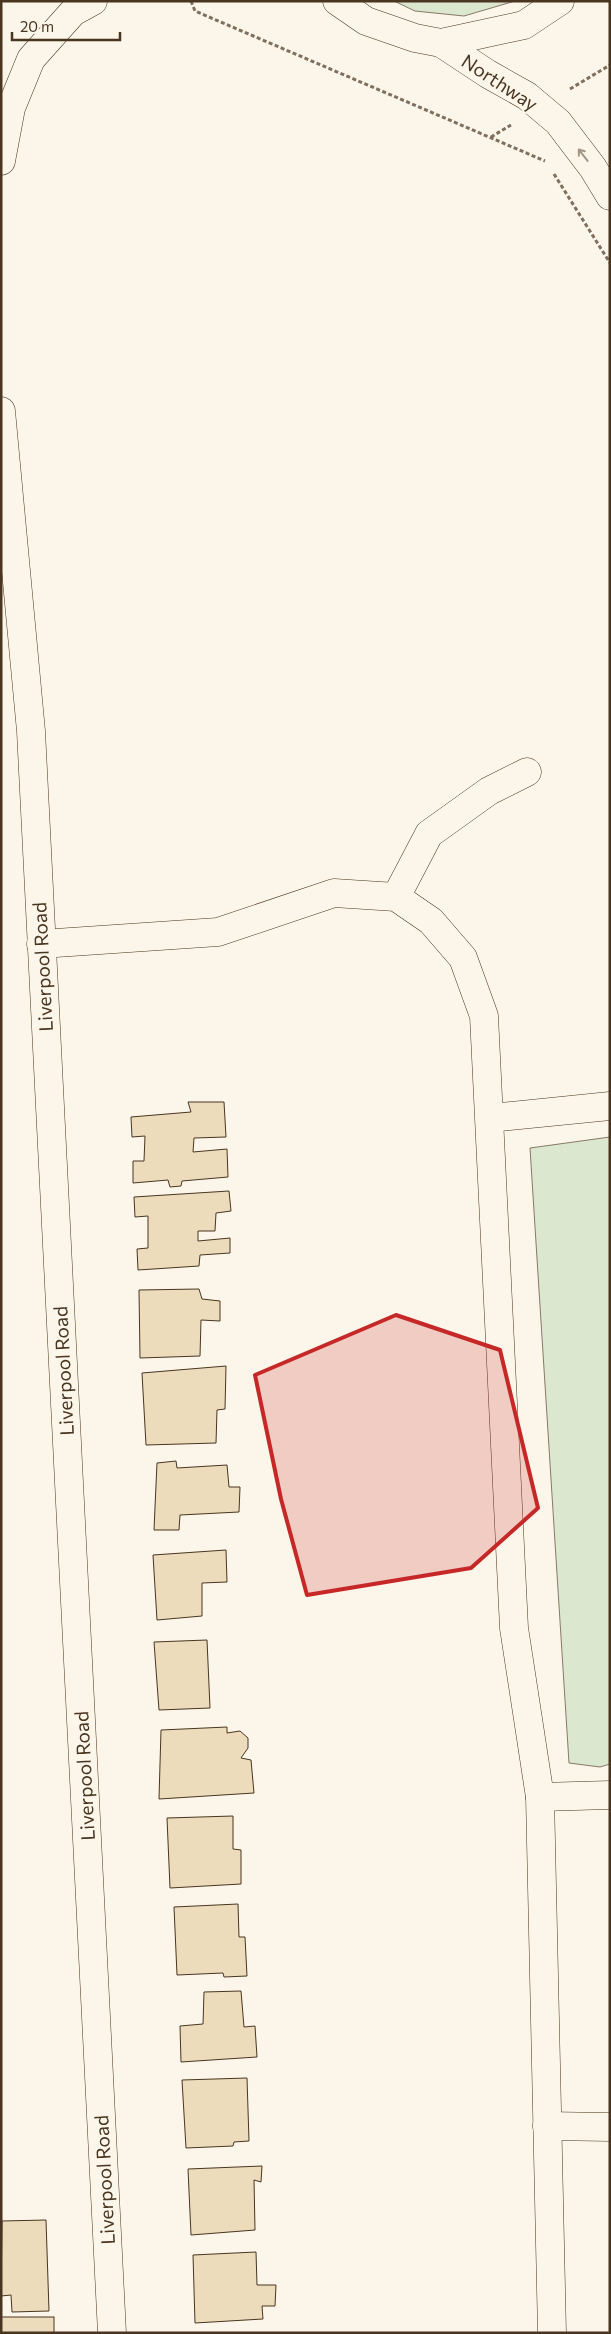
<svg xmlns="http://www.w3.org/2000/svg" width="611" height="2334" font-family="Commissioner,sans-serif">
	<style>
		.green { fill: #dce7d0; stroke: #887966 }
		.building { fill: #ecdcbc; stroke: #4a3520 }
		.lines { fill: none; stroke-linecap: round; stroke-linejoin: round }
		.minor-casing { stroke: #4a3520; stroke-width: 29 }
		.secondary-casing { stroke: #4a3520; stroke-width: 29 }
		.trunk-casing { stroke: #4a3520; stroke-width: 29 }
		.path { stroke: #7f6f5c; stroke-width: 3; stroke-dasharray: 4 2.5; stroke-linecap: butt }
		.minor { stroke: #fbf6e9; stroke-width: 28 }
		.secondary { stroke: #fbf6e9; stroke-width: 28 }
		.trunk { stroke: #fbf6e9; stroke-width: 28 }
		.oneway { stroke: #a29684 }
		.marked { fill: #c62828; fill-opacity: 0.2; stroke: #c62828; stroke-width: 4; stroke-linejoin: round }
		.labels { text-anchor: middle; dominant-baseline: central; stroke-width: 4; stroke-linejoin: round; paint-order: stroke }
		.street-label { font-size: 19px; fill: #4a3520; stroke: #fbf6e9 }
	</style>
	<rect width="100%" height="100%" fill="#fbf6e9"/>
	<!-- green -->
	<g class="green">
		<polygon points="394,1 515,1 464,16 415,11"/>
		<polygon points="610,1137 610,1764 600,1767 569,1763 530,1148"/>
	</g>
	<!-- building -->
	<g class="building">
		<polygon points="188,1102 224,1102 226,1137 194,1138 193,1152 227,1149 228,1177 182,1181 181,1186 170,1187 168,1180 133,1183 133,1161 144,1161 145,1136 132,1137 131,1117 191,1112"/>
		<polygon points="229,1191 231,1211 216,1213 215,1231 198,1231 198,1241 230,1238 230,1253 200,1255 199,1266 138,1270 137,1249 148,1248 148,1216 135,1217 134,1197"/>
		<polygon points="199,1289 202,1299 220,1301 220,1321 201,1320 200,1356 140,1358 139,1290"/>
		<polygon points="226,1366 225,1409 217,1410 216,1443 146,1445 142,1373"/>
		<polygon points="176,1461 177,1468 227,1465 229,1487 240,1487 239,1512 180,1515 179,1530 154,1530 157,1463"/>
		<polygon points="226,1550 227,1582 202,1583 202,1616 157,1620 153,1555"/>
		<polygon points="207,1640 210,1708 159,1710 154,1642"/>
		<polygon points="227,1727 227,1733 240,1731 248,1738 248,1748 241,1758 251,1760 254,1793 159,1799 161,1730"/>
		<polygon points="233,1816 233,1849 241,1850 241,1884 170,1888 167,1818"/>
		<polygon points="238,1904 239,1937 245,1937 247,1976 224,1977 223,1973 177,1975 174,1907"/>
		<polygon points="241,1991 244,2027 255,2026 257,2057 181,2062 180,2026 203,2024 204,1992"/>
		<polygon points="247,2078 249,2141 234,2142 233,2146 186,2148 182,2080"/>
		<polygon points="262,2166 261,2182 254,2180 255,2230 191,2235 188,2169"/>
		<polygon points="46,2220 49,2311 12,2312 11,2295 1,2296 2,2221"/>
		<polygon points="256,2252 257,2285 276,2285 275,2306 262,2306 263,2319 195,2323 193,2255"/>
		<rect x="1" y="2317" width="53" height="16"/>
	</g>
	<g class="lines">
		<!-- minor casing -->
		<g class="minor-casing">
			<g id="minor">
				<polyline points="396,897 429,834 489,791 527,772"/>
				<polyline points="41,944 218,932 334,893 396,897 431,921 463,958 484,1016 514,1628 540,1797 552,2333"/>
				<polyline points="490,1118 610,1106"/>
				<polyline points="540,1797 610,1795"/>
				<polyline points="547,2126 610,2127"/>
			</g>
		</g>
		<!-- secondary casing -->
		<g class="secondary-casing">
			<g id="secondary">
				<polyline points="1,161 11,108 31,59 73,12 93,1"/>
				<polyline points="1,411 31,731 112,2333"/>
			</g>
		</g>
		<!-- trunk casing -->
		<g class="trunk-casing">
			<g id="trunk">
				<polyline points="337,1 366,21 415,38 441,43 524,25 560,1"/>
				<polyline points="441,43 488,74 527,96 558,122 593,168 610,196"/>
			</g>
		</g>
		<!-- path -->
		<g class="path">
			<polyline points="191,1 195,11 545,161"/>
			<polyline points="570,89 610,65"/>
			<polyline points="491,137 511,125"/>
			<polyline points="554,174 610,263"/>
		</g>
		<!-- minor -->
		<use href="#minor" class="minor"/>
		<!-- secondary -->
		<use href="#secondary" class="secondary"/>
		<!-- trunk -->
		<use href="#trunk" class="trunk"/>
	</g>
	<!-- one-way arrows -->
	<defs><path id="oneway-shaft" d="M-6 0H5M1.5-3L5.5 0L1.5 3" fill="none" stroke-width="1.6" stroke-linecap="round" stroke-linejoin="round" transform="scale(1.25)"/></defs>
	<use class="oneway" href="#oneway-shaft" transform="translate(583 155) rotate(-128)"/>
	<!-- marked area -->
	<path class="marked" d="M396,1315L500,1350L538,1508L471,1568L307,1595L281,1499L255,1375Z"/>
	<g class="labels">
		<!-- street labels -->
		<g class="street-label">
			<text transform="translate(500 82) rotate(33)">Northway</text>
			<text transform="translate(42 967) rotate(-93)">Liverpool Road</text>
			<text transform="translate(63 1371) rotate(-93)">Liverpool Road</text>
			<text transform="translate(84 1776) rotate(-93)">Liverpool Road</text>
			<text transform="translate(104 2180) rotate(-93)">Liverpool Road</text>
		</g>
	</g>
	<!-- border -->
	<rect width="611" height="2334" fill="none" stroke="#4a3520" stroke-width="5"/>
	<!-- scale -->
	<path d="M12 32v8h108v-8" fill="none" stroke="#4a3520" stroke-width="2.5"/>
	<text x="20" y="32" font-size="15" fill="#4a3520" stroke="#fbf6e9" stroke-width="4" paint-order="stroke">20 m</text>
</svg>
